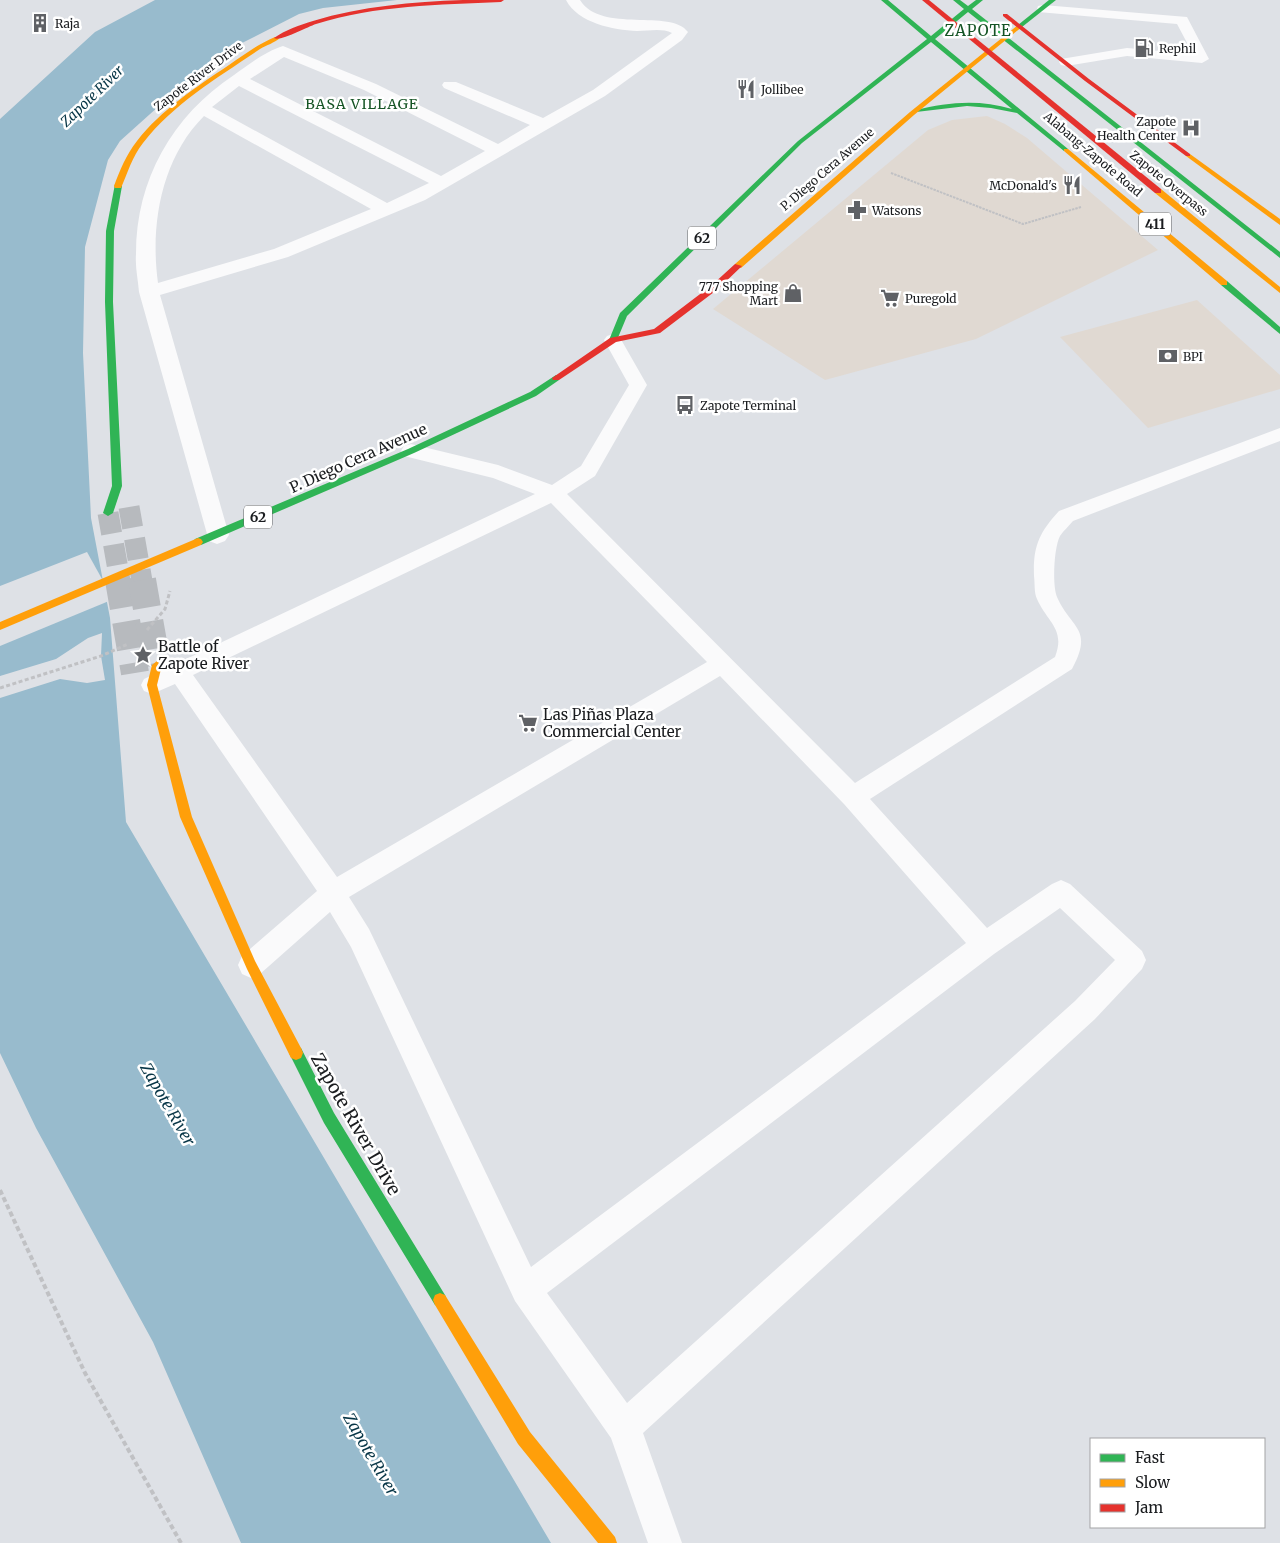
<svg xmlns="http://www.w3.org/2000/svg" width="1280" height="1543" font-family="Merriweather,serif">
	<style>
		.commercial { fill: #e0d9d2 }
		.water { fill: #98bbcd }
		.pier { fill: #dee1e6 }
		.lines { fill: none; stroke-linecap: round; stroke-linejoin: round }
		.secondary-tunnel-far1 { stroke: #b7babe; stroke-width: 21; stroke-dasharray: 21 11; stroke-linecap: butt }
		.secondary-tunnel { stroke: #b7babe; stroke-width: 28; stroke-dasharray: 28 14; stroke-linecap: butt }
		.path-far2 { stroke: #c0c1c4; stroke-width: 2; stroke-dasharray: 2.5 1; stroke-linecap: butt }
		.path-far1 { stroke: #c0c1c4; stroke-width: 3; stroke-dasharray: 4 2.5; stroke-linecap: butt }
		.path { stroke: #c0c1c4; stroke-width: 4; stroke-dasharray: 5 3; stroke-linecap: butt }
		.lane { fill: #fafafb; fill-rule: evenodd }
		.street { fill: #fafafb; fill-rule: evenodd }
		.fast { fill: #30b455; fill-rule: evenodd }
		.slow { fill: #ff9f0a; fill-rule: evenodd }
		.jam { fill: #e5322d; fill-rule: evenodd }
		.labels { text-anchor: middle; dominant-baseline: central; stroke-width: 5; stroke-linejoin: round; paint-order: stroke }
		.far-poi-label { font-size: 12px; fill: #1a1c1f; stroke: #fff; text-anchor: start }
		.far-street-label { font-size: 12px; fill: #1a1c1f; stroke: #fff }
		.far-water-label { font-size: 14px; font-style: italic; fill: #073546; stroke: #fff }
		.far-neighbourhood-label { font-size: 14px; letter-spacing: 1px; fill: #155425; stroke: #fff }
		.shield { fill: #fff; stroke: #5f6062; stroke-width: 1 }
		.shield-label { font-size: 14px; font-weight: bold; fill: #1a1c1f }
		.far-quarter-label { font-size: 15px; letter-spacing: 1px; fill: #155425; stroke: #fff }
		.street-label { font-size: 15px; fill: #1a1c1f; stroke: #fff }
		.poi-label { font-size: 15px; fill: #1a1c1f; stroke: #fff; text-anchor: start }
		.water-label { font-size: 16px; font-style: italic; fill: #073546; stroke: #fff }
		.near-street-label { font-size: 18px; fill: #1a1c1f; stroke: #fff }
	</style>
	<rect width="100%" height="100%" fill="#dee1e6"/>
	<!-- commercial -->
	<g class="commercial">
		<polygon points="987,116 1005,124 1027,138 1158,250 976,339 825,380 713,309 928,130 952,120"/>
		<polygon points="1197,300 1280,375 1280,389 1148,428 1060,337"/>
	</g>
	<!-- water -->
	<polygon class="water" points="155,0 397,0 323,8 299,14 242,43 169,97 120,141 108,160 85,247 83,353 91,518 110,618 126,822 551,1543 241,1543 153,1342 36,1128 0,1053 0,119 95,32"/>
	<!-- pier -->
	<g class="pier">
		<polygon points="87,552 107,588 109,601 0,646 0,586"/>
		<polygon points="102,633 101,656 105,680 87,683 60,679 0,698 0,676 56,659 88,638"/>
	</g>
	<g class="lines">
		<!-- secondary-tunnel-far1 -->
		<g class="secondary-tunnel-far1">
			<polyline points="129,507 142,581"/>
			<polyline points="108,513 120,581"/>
		</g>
		<!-- secondary-tunnel -->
		<g class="secondary-tunnel">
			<polyline points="119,580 135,673"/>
			<polyline points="142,580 157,665"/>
		</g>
		<!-- path-far2 -->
		<polyline class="path-far2" points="891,173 1023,224 1081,207"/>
		<!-- path-far1 -->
		<g class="path-far1">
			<polyline points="147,630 165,609 170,591"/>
			<polyline points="0,688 101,656 128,644"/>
		</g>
		<!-- path -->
		<polyline class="path" points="0,1190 85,1373 181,1543"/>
		<!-- lane -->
		<g class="lane">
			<polygon points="1043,5 1187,17 1209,59 1202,63 1127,56 1066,66 1061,65 1059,62 1061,59 1127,48 1193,54 1177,24 1038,12 1037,9 1038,6"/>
			<path d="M613,334L619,336L647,385L595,476L567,494L855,783L1055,657C1066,629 1047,622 1037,599C1034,593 1035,584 1034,576C1033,546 1039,533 1059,511L1280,428V441L1073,521C1069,526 1064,530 1060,536C1054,547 1052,585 1057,597C1071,629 1094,628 1072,669L870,799L987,928L1052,884L1061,880L1070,884L1142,951L1146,960L1142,969L1095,1019L643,1433L682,1543H648L611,1438L515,1301L351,947L330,912L260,974L251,978L242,974L238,965L242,956L317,891L175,684L152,694L144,691L141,685L144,679L535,494L493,478L404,456L401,451L404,446L411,444L498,465L552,485L581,466L629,385L604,340L607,336ZM551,503L707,662L337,877L193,675ZM720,676L844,804L966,943L531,1267L369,929L349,897ZM1060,908L1115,960L1075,1001L627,1403L547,1293L994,954Z"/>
		</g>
		<!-- street -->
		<path class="street" d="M566,0H580C601,34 671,8 688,32L682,40L605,96L425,200L288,257L160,295L229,535L225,541L217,544L209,541L139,292C138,279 135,267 136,254C136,180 172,116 234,75C248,65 266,51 283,46L376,84L498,144L530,125L444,88L442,85L444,82H456L543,118L593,90L672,33C662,28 649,31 637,31C613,30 578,23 566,0ZM284,57L364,90L485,151L441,176L250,79ZM239,86L429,183L387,203L212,107ZM204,116L371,209L274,249L158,283C150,225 161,159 204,116Z"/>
		<!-- fast -->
		<g class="fast">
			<path d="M881,0H888L931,36L964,9L953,0H960L968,6L976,0H983L972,9L1280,252V258L968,12L935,39L1068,149V151H1064L1017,113L991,108L967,106L916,112V110C948,102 979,99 1012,109L931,42L802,143L627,316L617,340L616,342H610L609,340L620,313L798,141L927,39Z"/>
			<polygon points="1049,0 1056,0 1022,27 1018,27 1018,25"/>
			<polygon points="115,184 122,186 114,231 113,302 122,486 113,513 108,516 103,513 112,486 105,302 106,231"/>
			<polygon points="1221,281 1227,281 1280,327 1280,334 1221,285"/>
			<polygon points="556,375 559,376 559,380 536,396 414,453 201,545 195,545 193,542 195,539 408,449 530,392"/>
			<polygon points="296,1046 301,1048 334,1113 445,1295 447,1300 445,1305 440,1307 435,1305 324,1123 289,1053 291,1048"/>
		</g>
		<!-- slow -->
		<g class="slow">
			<polygon points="1018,25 1023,26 914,115 741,268 735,268 735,264 910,112"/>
			<path d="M275,37L280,38C274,43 267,45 260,49C219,77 174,103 143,143C132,157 128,172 121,188H115L114,186C120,170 126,155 137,141C161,110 196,87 229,65C244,55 258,44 275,37Z"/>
			<polygon points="1064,149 1068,149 1227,281 1227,285 1221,285 1064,151"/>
			<polygon points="1186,154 1190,154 1280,219 1280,225 1186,156"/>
			<polygon points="1155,189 1161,189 1280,287 1280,293 1155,193"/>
			<polygon points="198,538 201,539 203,542 201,545 0,630 0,622"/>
			<polygon points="157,661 162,665 157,685 192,817 255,961 301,1048 303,1053 301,1058 296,1060 291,1058 247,969 180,817 147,685 152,665"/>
			<polygon points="440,1293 445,1295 530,1432 615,1537 617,1543 598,1543 518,1444 435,1305 433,1300 435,1295"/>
		</g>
		<!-- jam -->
		<g class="jam">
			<path d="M463,0H504L501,2C439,5 376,5 316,24C307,27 280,42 274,38C285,30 300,25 313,21C362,6 412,2 463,0Z"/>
			<polygon points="922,0 929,0 1161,189 1161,193 1155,193"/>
			<polygon points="1003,14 1007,14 1089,79 1190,154 1190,156 1186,156 1085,81 1003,16"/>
			<polygon points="735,264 742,266 718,289 660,333 616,342 559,380 553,380 552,378 610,338 654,329 712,285"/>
		</g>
	</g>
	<!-- icons -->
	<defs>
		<g id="building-bare" transform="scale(1.5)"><path d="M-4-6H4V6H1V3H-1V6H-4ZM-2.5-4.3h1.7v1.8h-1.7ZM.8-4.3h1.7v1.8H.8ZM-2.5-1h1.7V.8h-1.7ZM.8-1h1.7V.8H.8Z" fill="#5f6165" stroke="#fff" stroke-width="2.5" paint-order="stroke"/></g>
		<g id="fuel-bare" transform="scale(1.5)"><path d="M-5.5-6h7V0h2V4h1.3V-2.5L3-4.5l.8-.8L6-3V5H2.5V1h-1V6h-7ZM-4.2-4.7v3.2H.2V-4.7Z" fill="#5f6165" stroke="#fff" stroke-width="2.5" paint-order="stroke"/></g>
		<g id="restaurant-bare" transform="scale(1.5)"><path d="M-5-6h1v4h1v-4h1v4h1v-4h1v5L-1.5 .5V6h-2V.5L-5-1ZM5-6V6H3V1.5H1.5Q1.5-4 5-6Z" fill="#5f6165" stroke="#fff" stroke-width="2.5" paint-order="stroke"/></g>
		<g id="hospital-bare" transform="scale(1.5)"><path d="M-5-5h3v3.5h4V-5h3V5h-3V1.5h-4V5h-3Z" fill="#5f6165" stroke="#fff" stroke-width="2.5" paint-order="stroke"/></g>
		<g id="pharmacy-bare" transform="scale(1.5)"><path d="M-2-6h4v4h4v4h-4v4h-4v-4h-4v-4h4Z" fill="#5f6165" stroke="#fff" stroke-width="2.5" paint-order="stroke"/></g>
		<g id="shop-bare" transform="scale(1.5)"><path d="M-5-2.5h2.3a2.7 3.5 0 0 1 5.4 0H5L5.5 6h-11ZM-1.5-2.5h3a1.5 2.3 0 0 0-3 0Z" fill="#5f6165" stroke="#fff" stroke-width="2.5" paint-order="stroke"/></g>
		<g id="supermarket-bare" transform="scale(1.5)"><path d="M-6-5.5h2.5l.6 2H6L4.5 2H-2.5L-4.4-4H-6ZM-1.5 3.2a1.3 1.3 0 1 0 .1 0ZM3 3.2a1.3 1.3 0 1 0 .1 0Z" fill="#5f6165" stroke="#fff" stroke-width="2.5" paint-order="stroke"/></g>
		<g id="bank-bare" transform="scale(1.5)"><path d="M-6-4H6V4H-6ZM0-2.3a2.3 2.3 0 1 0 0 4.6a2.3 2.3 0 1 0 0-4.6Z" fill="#5f6165" stroke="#fff" stroke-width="2.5" paint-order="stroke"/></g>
		<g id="bus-bare" transform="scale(1.5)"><path d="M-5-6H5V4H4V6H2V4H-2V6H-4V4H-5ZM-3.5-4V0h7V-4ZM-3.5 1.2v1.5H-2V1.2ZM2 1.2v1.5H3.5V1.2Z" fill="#5f6165" stroke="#fff" stroke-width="2.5" paint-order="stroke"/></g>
		<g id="sight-bare" transform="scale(1.5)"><path d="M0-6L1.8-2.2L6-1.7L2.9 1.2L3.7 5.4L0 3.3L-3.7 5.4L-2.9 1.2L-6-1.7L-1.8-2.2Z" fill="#5f6165" stroke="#fff" stroke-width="2.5" paint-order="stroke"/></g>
	</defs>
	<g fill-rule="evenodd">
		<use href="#building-bare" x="40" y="23"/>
		<use href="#fuel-bare" x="1144" y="48"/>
		<use href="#restaurant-bare" x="746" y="89"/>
		<use href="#hospital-bare" x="1191" y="128"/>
		<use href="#restaurant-bare" x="1072" y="185"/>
		<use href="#pharmacy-bare" x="857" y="210"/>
		<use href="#shop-bare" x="793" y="293"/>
		<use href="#supermarket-bare" x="890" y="298"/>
		<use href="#bank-bare" x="1168" y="356"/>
		<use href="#bus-bare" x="685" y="405"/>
		<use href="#sight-bare" x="143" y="655"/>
		<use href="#supermarket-bare" x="528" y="723"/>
	</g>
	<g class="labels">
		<!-- far-poi labels -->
		<g class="far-poi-label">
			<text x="55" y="23">Raja</text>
			<text x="1159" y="48">Rephil</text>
			<text x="761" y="89">Jollibee</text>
			<text x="1176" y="121" text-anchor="end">Zapote<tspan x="1176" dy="14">Health Center</tspan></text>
			<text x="1057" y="185" text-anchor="end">McDonald's</text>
			<text x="872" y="210">Watsons</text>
			<text x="778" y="286" text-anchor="end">777 Shopping<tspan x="778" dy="14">Mart</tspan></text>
			<text x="905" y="298">Puregold</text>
			<text x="1183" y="356">BPI</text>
			<text x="700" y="405">Zapote Terminal</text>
		</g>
		<!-- far-street labels -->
		<g class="far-street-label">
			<text transform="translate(198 76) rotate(-37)">Zapote River Drive</text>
			<text transform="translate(1093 154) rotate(40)">Alabang-Zapote Road</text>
			<text transform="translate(827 169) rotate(-41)">P. Diego Cera Avenue</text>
			<text transform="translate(1169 183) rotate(39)">Zapote Overpass</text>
		</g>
		<!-- far-water labels -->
		<g class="far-water-label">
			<text transform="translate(92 96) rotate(-44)">Zapote River</text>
		</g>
		<!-- far-neighbourhood labels -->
		<g class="far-neighbourhood-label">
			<text x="362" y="104">BASA VILLAGE</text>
		</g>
		<!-- shield labels -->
		<g class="shield">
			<rect x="1139" y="212.5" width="32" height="23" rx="4"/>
			<rect x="688" y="226.5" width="28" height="23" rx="4"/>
			<rect x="244" y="505.5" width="28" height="23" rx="4"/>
		</g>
		<g class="shield-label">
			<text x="1155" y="224">411</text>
			<text x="702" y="238">62</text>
			<text x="258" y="517">62</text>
		</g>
		<!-- far-quarter labels -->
		<g class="far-quarter-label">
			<text x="978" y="30">ZAPOTE</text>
		</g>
		<!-- street labels -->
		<g class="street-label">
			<text transform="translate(358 458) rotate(-24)">P. Diego Cera Avenue</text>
		</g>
		<!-- poi labels -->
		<g class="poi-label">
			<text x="158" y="646">Battle of<tspan x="158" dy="17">Zapote River</tspan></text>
			<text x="543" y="714">Las Piñas Plaza<tspan x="543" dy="17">Commercial Center</tspan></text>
		</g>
		<!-- water labels -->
		<g class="water-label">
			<text transform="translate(168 1104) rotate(60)">Zapote River</text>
			<text transform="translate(371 1454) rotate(60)">Zapote River</text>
		</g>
		<!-- near-street labels -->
		<g class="near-street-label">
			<text transform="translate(356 1124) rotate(60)">Zapote River Drive</text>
		</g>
	</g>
	<!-- legend -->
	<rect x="1090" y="1438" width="175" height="90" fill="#ffffff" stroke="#a3a4a5"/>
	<rect x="1100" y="1454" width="25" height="8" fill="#30b455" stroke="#a3a4a5"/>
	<text x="1135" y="1463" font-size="15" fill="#1a1c1f">Fast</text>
	<rect x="1100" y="1479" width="25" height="8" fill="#ff9f0a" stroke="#a3a4a5"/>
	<text x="1135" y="1488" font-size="15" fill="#1a1c1f">Slow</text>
	<rect x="1100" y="1504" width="25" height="8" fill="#e5322d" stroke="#a3a4a5"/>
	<text x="1135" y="1513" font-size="15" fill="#1a1c1f">Jam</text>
</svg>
